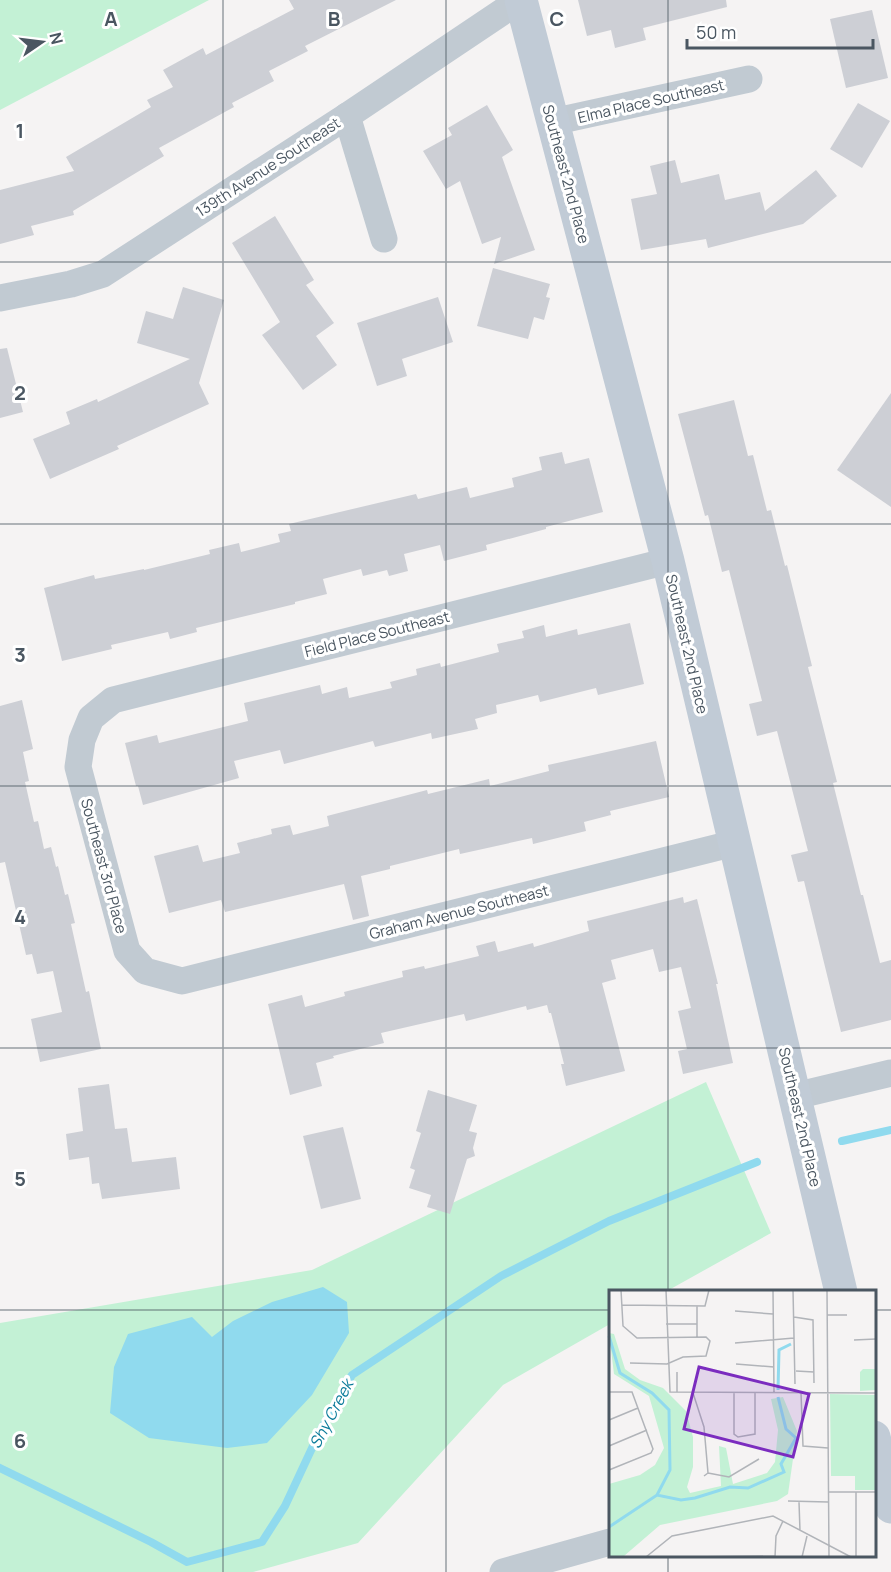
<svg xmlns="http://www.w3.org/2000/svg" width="891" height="1572" font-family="Manrope,sans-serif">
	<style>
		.green { fill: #c3f1d5 }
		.water { fill: #90daee }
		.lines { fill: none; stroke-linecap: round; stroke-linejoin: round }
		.stream { stroke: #90daee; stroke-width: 8 }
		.building { fill: #cdcfd5 }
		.street { stroke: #c1cad2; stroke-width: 27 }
		.secondary { stroke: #c1cbd6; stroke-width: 33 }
		.grid { fill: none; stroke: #4a5661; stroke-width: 1.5; stroke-opacity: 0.55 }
		.labels { text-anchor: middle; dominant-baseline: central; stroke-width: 6; stroke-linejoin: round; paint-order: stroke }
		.street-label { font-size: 15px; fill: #4a5661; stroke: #fff }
		.water-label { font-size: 16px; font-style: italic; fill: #0c7c9b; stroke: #fff }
		.inset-river { fill: none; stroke: #90daee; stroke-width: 3 }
		.inset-road { fill: none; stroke: #b1b4b9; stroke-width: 1.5 }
		.view { fill: #7b2cbf; fill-opacity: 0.15; stroke: #7b2cbf; stroke-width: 3 }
		.inset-edge { fill: none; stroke: #4a5661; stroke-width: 3 }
		.grid-label { font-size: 20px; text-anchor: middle; font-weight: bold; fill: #4a5661; stroke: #fff; stroke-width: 6; stroke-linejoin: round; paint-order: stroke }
	</style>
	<rect width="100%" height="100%" fill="#f5f3f3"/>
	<!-- green -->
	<g class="green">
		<polygon points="0,0 209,0 0,110"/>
		<polygon points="706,1082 771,1233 667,1291 610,1292 610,1324 503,1385 358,1543 253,1572 0,1572 0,1323 312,1270"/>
	</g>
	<!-- water -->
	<polygon class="water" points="323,1287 347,1302 349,1333 312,1395 267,1443 227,1448 149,1438 110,1413 114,1367 128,1334 192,1317 212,1337 233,1321 272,1302"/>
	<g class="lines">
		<!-- stream -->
		<g class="stream">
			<polyline points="842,1141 891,1130"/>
			<polyline points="0,1468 151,1542 187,1562 262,1542 285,1506 320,1431 352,1375 501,1276 609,1221 757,1162"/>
		</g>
	</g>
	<!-- building -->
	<g class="building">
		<polygon points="289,0 396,0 305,46 308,51 269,71 274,81 232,103 234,107 159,148 164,156 73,211 74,215 31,226 34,235 0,244 0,190 74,171 66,157 151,107 147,100 173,87 163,70 203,48 206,55 294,9"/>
		<polygon points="578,0 726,0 727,7 643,28 646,40 615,48 611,30 587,36"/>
		<polygon points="872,10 888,78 846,88 830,19"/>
		<polygon points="858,103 890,121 862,168 830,149"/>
		<polygon points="487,105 513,150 502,157 535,250 494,264 501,237 482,244 460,181 446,189 423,151 452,135 448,128"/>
		<polygon points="675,160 681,183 719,174 725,200 760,192 765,211 816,170 837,196 803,224 708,248 706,239 641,250 631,199 657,194 650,166"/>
		<polygon points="275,216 314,280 306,285 334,323 316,336 337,365 303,390 262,335 280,322 232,243"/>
		<polygon points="493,268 550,284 546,297 550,298 544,320 534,317 528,339 477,326"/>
		<polygon points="183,287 224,300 199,383 209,404 117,446 119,449 50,479 33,439 70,424 66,412 97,399 98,402 190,359 137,343 146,311 173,319"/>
		<polygon points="438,297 453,342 402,359 407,376 377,386 357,323"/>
		<polygon points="7,348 23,412 0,418 0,349"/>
		<polygon points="891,393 891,507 837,470"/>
		<polygon points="734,400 748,456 753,455 767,511 771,510 785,566 787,565 812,666 808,667 837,782 833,783 861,895 863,895 880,963 891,960 891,1020 841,1032 804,881 798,882 791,855 808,851 777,731 757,736 749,704 762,701 729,570 722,572 708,515 705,516 678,414"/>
		<polygon points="562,452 565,464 589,458 603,512 546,527 546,529 486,545 487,550 444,561 440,545 404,554 408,571 389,576 387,570 363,576 361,569 323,579 327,594 295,602 295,604 196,628 197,632 170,639 168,632 111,645 112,649 62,661 44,588 94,575 95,579 144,569 144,570 210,554 209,550 239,543 241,552 280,542 278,534 291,531 289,524 416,494 418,499 467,487 470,498 514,487 512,478 542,470 539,457"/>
		<polygon points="630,623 644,684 598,695 596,688 540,702 538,695 496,705 497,713 475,719 478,729 432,739 431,733 375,747 373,741 284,764 280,750 234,761 239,778 143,805 138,786 136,786 125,743 157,735 159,743 248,721 244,703 320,685 322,694 347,687 349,698 392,688 390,682 417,675 416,669 440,663 441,667 499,652 497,644 524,638 522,631 544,625 546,637 577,629 578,635"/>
		<polygon points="22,700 33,749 23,752 29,781 25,782 34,822 38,821 44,849 51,847 56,867 58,866 65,895 68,894 75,923 71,924 86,992 89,991 101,1049 40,1062 31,1019 62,1012 53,971 37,974 32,954 26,955 5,862 0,863 0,706"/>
		<polygon points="656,741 669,797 610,811 611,815 584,822 586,831 533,844 532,838 460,854 459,849 390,866 390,869 361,876 369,916 353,920 344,884 225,912 221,900 169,913 154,856 198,845 203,862 240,853 237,843 272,834 271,829 290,825 293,835 329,826 327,816 381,802 427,790 428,794 489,779 490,786 549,771 548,765"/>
		<polygon points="683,897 684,903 697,899 718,984 716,984 733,1063 683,1074 678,1051 687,1049 678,1011 691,1008 681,967 659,972 653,949 611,960 616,979 602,983 625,1071 566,1086 561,1064 564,1064 551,1013 549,1013 547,1005 527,1010 526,1006 466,1021 464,1014 381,1033 384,1043 333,1056 334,1058 316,1063 322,1086 290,1095 268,1004 302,995 305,1007 345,996 344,992 403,977 402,971 424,966 425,969 479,956 476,946 495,941 498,952 533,943 534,947 589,931 587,921"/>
		<polygon points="109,1084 115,1129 127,1128 132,1162 176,1157 180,1189 102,1199 99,1183 92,1184 89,1157 69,1160 66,1134 83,1131 78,1088"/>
		<polygon points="428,1090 477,1105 469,1131 477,1133 473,1148 475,1156 467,1159 450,1214 427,1207 431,1195 409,1188 415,1170 410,1168 421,1133 416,1131"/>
		<polygon points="343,1127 361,1199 321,1209 303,1136"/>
	</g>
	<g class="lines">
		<!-- street -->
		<g class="street">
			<polyline points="347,116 384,239"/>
			<polyline points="552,122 749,79"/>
			<polyline points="0,298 71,284 103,274 347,116 520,0"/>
			<polyline points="668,561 113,700 91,718 82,740 78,767 127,951 145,971 182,981 735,843"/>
			<polyline points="795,1096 891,1073"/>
			<polyline points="503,1572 610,1542"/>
		</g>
		<!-- secondary -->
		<g class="secondary">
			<polyline points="521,0 668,561 841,1292"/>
			<polyline points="874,1437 891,1507"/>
		</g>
	</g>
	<!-- grid -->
	<path class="grid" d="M223,0V1572M446,0V1572M668,0V1292M0,262H891M0,524H891M0,786H891M0,1048H891M0,1310H610M874,1310H891M668,1556V1572"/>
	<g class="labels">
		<!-- street labels -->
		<g class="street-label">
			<text transform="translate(651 101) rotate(-13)">Elma Place Southeast</text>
			<text transform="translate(268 167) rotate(-33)">139th Avenue Southeast</text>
			<text transform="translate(566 174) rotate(75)">Southeast 2nd Place</text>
			<text transform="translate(377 634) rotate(-14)">Field Place Southeast</text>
			<text transform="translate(687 644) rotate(77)">Southeast 2nd Place</text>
			<text transform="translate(104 866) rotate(75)">Southeast 3rd Place</text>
			<text transform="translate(459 912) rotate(-14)">Graham Avenue Southeast</text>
			<text transform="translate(800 1117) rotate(77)">Southeast 2nd Place</text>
		</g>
		<!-- water labels -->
		<g class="water-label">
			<text transform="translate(331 1414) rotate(-62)">Shy Creek</text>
		</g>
	</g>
	<!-- overview -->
	<g transform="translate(609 1290)">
		<rect width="267" height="267" fill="#f5f3f3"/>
		<path d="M0,43L5,44L16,79L31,90L54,98L77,121L84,147V177L78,197L81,203L112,196L110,156L117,158L124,194L158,183L166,172L169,140L162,109L174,107L188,141L179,204L168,211L51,235L15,266L0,267V194L31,185L46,175L55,158L40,106L5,84ZM254,79H267L266,100L251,101V82ZM221,104L267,105V200H246V186H222Z" fill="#c3f1d5"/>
		<path class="inset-river" d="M0,46L11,83L43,103L60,120L61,180L48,205M169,100L170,60L182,54M0,237L48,205L72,210L86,208L121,197L139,198L175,182L172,174L187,148L177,139L169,107"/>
		<path class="inset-road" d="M12,0L14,36L28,48L97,47L101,51L97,66L74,67L58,74L21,73M57,0L61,102L267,103M164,0L165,103M184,0L186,94M218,0L220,267M13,15L96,16L100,0M88,16V47M126,21L164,24M218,25H238M185,27L204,30L205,93M57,34H88M245,50L267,49M126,53L185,48M127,74L165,77M187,81L205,82M68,82V103M0,102H23L44,159L42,163L0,180M125,102V144L129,147L146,144V103M84,103L95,137L99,183L95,186M192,103L194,156L219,158M0,130L29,118M0,156L38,140M99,183L120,187L150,169M219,202H267M247,202V267M179,211L219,212M190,212L191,241M37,267L63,246L164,226L242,267M78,267L166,266M166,267L167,246L174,231M193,267L198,246"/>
		<path class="view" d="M90,77L200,104L184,167L75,139Z"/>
		<rect width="267" height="267" class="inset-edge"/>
	</g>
	<g class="grid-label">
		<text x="111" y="26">A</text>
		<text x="334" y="26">B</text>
		<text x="557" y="26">C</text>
		<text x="20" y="138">1</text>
		<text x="20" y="400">2</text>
		<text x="20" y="662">3</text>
		<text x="20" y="924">4</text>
		<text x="20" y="1186">5</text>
		<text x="20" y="1448">6</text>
	</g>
	<!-- north arrow -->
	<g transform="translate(42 42) rotate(76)" stroke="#ffffff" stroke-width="4.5" paint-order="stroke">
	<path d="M0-4.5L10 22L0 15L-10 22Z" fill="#4a5661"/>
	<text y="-9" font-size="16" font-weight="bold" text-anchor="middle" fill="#4a5661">N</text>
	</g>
	<!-- scale -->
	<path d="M687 39v9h186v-9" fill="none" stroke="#4a5661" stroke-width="3"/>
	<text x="696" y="39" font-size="18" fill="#4a5661" stroke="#ffffff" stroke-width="4.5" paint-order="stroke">50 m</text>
</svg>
